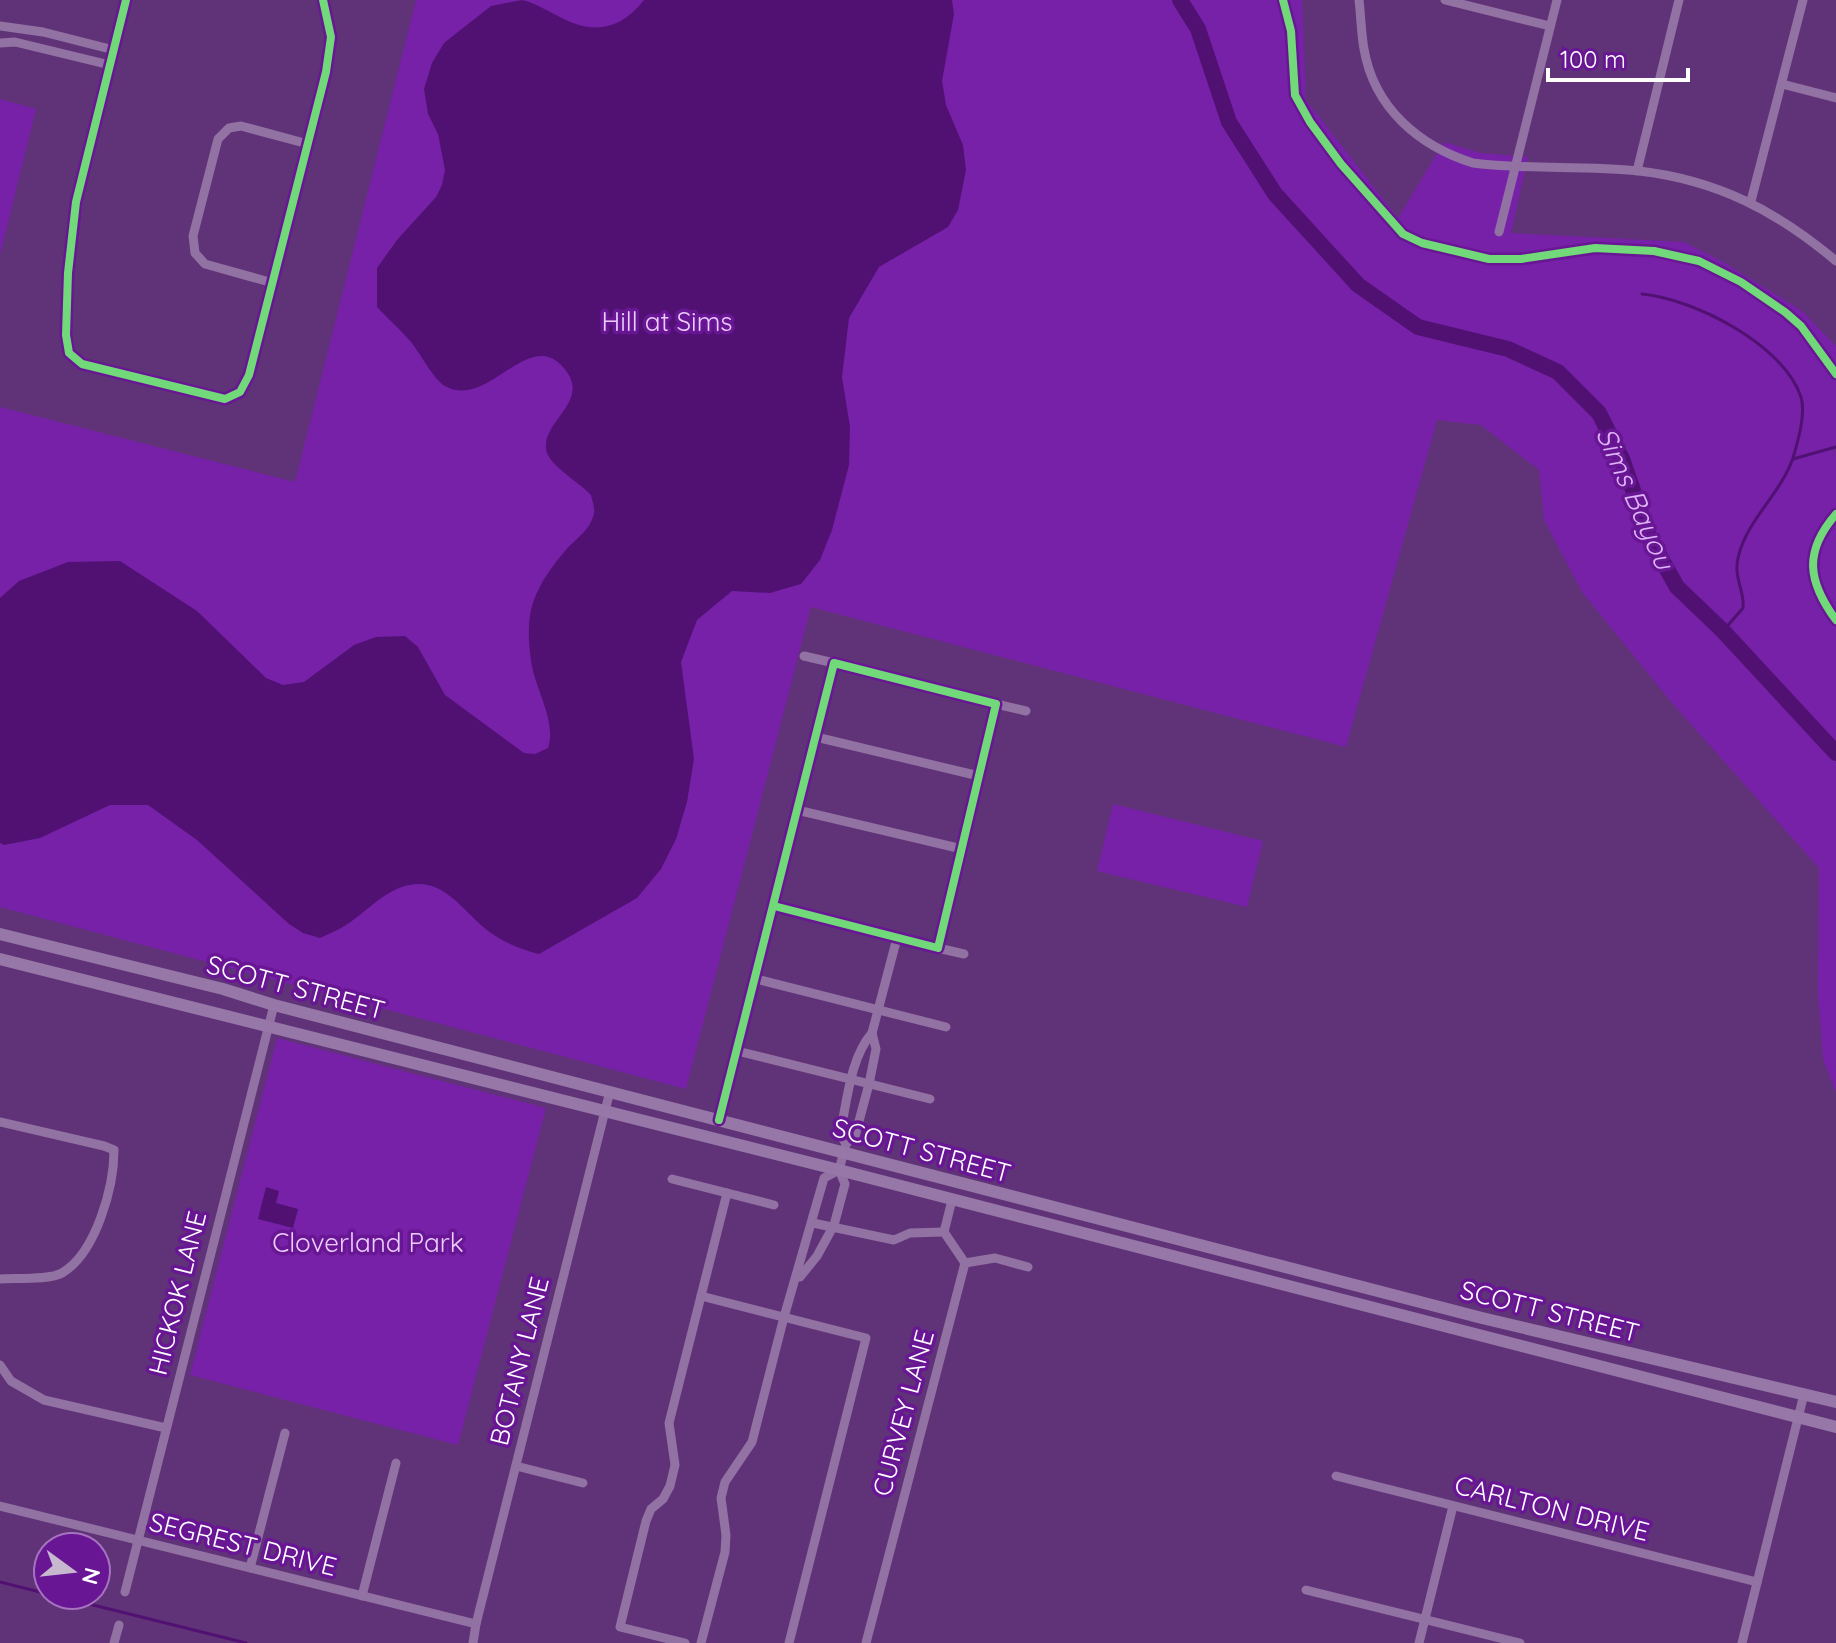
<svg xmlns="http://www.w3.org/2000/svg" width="1836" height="1643" font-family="Quicksand,sans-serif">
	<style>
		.green { fill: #7621a8 }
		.water { fill: #511173 }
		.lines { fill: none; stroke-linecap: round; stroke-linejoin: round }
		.stream { stroke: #511173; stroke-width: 3 }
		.river { stroke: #511173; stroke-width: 16 }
		.minor { stroke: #9271a3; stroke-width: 9 }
		.secondary { stroke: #9677a7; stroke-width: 12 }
		.cycleway-casing { stroke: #691695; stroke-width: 13 }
		.cycleway { stroke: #71d979; stroke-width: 8 }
		.labels { text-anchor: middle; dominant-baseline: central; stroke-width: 7; stroke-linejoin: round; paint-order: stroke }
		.park-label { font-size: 26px; fill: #ebcefc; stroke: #691695 }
		.street-label { font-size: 26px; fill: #fff; stroke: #691695 }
		.water-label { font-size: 28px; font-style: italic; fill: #deb3f8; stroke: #691695 }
	</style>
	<rect width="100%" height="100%" fill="#603378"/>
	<!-- green -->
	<g class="green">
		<polygon points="416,0 1302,0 1306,100 1398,218 1444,142 1480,153 1528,157 1511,233 1684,242 1725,263 1801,310 1836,346 1836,443 1832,458 1836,448 1836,1093 1823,1059 1818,994 1819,868 1672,703 1582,592 1544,520 1539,470 1481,425 1437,420 1346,747 811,607 686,1089 0,907 0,407 295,482"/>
		<polygon points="0,99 36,109 0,255"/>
		<polygon points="1113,804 1263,841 1247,907 1097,871"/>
		<polygon points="277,1038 546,1108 458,1445 190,1375"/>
	</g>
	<!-- water -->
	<g class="water">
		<path d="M522,0C535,3 544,9 556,15C590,34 618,33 644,0H952L954,14L942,81L946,105L963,145L966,170L958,210L948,227L879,267L849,318L842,377L850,427L849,465L832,530L820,560L801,584L770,593L732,591L697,620L681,662L694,759L687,802L676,839L661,869L637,898L539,954C519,949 505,943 488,931C460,909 441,872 399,888C377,897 363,915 343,927C336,931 328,934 320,938L303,933L289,924L197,840L148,805H110L40,838L4,845L0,843V598L19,581L68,562L120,561L197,611L266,678L283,685L304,682L354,645L376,637L405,636L418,647L445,695L524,753L535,754L548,748C556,724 539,695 533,671C529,653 527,628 531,610C536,588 551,567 565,551C575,539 591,530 594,513C595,508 592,500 591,495C580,483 552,467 547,453C537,421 597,401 561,365C526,330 487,410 445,386C434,380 420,353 411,342C401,330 388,319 377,307V268L397,240L436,197L442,185L445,170L438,134L428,114L424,89L432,63L444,43L491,6Z"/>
		<polygon points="266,1187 279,1191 276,1203 298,1209 293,1228 258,1219"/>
	</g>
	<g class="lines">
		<!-- stream -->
		<g class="stream">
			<path d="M1642,294C1694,299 1783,344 1801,397C1806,414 1798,441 1793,458C1781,493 1749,518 1739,554C1732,577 1745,590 1743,608L1723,631"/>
			<polyline points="1793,459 1836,447"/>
			<polyline points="0,1582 48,1594"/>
			<polyline points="53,1595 246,1643"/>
		</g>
		<!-- river -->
		<polyline class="river" points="1180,0 1198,29 1229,122 1275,194 1358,285 1418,327 1508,349 1558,372 1599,413 1622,459 1650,539 1677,587 1723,631 1836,753"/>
		<!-- minor -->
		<g class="minor">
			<polyline points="126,0 76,202 68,273 66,335 69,353 82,364 225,399 240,392 249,375 326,72 331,37 323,0"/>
			<path d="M1359,0C1361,16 1361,33 1364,49C1374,108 1419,146 1473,163C1528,170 1584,165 1639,171C1717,180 1777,211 1836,261"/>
			<polyline points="1445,0 1550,26"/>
			<polyline points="0,26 43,32 114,50"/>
			<polyline points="0,43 15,42 110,65"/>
			<polyline points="1782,84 1836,98"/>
			<polyline points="1637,171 1679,0"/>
			<polyline points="1751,201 1803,0"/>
			<polyline points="1499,232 1557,0"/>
			<polyline points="273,283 205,264 195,253 193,236 218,139 229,128 241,126 308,144"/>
			<polyline points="804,656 834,663"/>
			<polyline points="996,704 1026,711"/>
			<polyline points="816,737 979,776"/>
			<polyline points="797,810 962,849"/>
			<polyline points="938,948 964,954"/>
			<polyline points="756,979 946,1027"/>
			<polyline points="872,1033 897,938"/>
			<polyline points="737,1051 930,1099"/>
			<polyline points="719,1120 834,663 996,704 938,948 774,906"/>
			<path d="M0,1122L104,1146L114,1150C114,1187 96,1253 62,1273C50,1280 15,1278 0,1279"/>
			<polyline points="672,1179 774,1205"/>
			<polyline points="813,1223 894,1240 910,1233 944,1232"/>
			<polyline points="965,1263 995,1258 1028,1267"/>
			<path d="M800,1277L817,1256L834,1225L845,1184L839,1170L846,1144L855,1136L869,1084L876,1049L872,1033C850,1058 847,1102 840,1134L846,1144"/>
			<polyline points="701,1296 866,1338 789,1643"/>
			<polyline points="0,1365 11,1381 44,1400 166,1428"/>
			<polyline points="516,1466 583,1483"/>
			<polyline points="1336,1476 1757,1582"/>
			<polyline points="0,1506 476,1624"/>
			<polyline points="250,1568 285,1433"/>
			<polyline points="1306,1590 1520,1643"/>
			<polyline points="125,1592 274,1005"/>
			<polyline points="362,1596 396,1463"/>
			<polyline points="114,1643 119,1625"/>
			<polyline points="473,1643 476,1624 610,1091"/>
			<polyline points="685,1643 620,1627 646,1521 651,1509 663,1499 670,1486 675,1465 669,1423 727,1193"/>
			<polyline points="701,1643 725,1552 726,1535 721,1498 725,1482 752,1442 784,1317 824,1178 839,1170"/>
			<polyline points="866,1643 965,1263 944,1232 952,1200"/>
			<polyline points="1419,1643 1453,1506"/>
			<polyline points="1742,1643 1804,1394"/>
		</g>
		<!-- secondary -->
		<g class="secondary">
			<polyline points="0,934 223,989 274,1005 1482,1318 1836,1402"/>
			<polyline points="0,959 839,1170 1836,1427"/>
		</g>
		<!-- cycleway casing -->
		<g class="cycleway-casing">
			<g id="cycleway">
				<polyline points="126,0 76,202 68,273 66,335 69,353 82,364 225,399 240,392 249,375 326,72 331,37 323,0"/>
				<polyline points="1283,0 1291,31 1295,95 1310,122 1341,164 1403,234 1422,243 1489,259 1521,259 1595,248 1654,251 1699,261 1741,282 1785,312 1801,326 1836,374"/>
				<path d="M1836,514C1803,552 1808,582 1836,620"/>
				<polyline points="719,1120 834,663 996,704 938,948 774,906"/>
			</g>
		</g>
		<!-- cycleway -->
		<use href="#cycleway" class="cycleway"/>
	</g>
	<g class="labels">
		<!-- park labels -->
		<g class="park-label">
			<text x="667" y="321">Hill at Sims</text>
			<text x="368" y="1242">Cloverland Park</text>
		</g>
		<!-- street labels -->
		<g class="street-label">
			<text transform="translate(296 987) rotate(15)">SCOTT STREET</text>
			<text transform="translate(922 1150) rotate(15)">SCOTT STREET</text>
			<text transform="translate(177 1293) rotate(-76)">HICKOK LANE</text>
			<text transform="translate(1550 1311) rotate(14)">SCOTT STREET</text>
			<text transform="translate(519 1361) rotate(-76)">BOTANY LANE</text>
			<text transform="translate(903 1413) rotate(-75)">CURVEY LANE</text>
			<text transform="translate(1552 1508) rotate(14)">CARLTON DRIVE</text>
			<text transform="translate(243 1544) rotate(14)">SEGREST DRIVE</text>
		</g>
		<!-- water labels -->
		<g class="water-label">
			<text transform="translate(1636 498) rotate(66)">Sims Bayou</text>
		</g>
	</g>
	<!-- north arrow -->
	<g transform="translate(72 1571) rotate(105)"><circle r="38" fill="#691695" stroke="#a573bf" stroke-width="2"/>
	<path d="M0-6L14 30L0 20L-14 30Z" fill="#c7b8d0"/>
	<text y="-12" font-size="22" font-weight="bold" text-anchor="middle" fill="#ffffff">N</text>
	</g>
	<!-- scale -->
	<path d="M1548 68v12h140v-12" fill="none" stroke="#ffffff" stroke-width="4"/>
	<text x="1560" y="68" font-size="24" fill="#ffffff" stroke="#691695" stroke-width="6" paint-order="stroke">100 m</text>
</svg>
